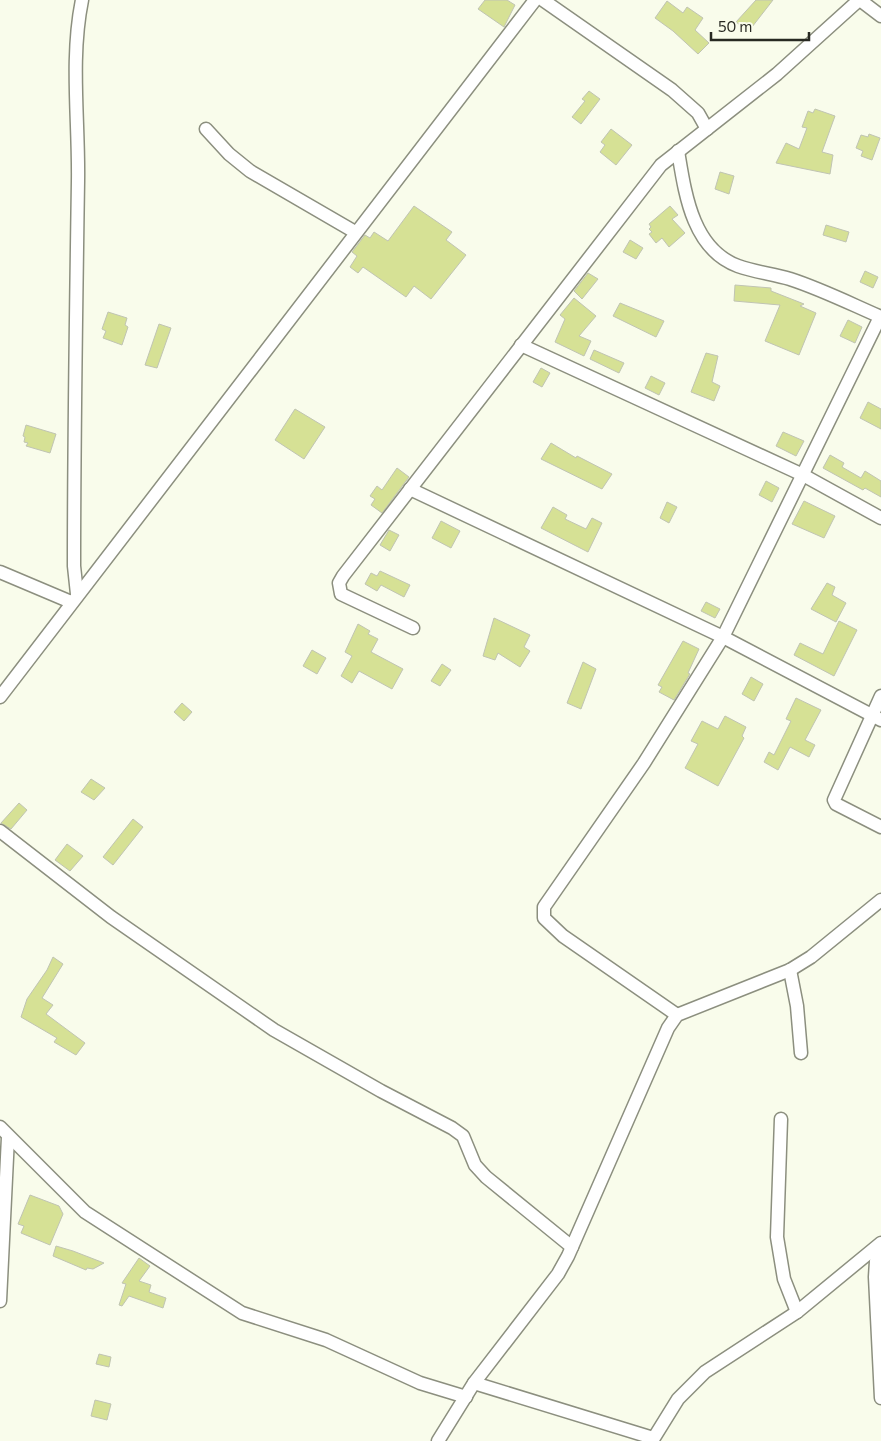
<svg xmlns="http://www.w3.org/2000/svg" width="881" height="1441" font-family="Commissioner,sans-serif">
	<style>
		.building { fill: #d6e195; stroke: #c0c4b3 }
		.lines { fill: none; stroke-linecap: round; stroke-linejoin: round }
		.street-casing { stroke: #8c8f7f; stroke-width: 15 }
		.street { stroke: #fff; stroke-width: 12 }
	</style>
	<rect width="100%" height="100%" fill="#f9fceb"/>
	<!-- building -->
	<g class="building">
		<polygon points="485,0 507,0 515,5 504,27 478,9"/>
		<polygon points="756,0 773,0 752,27 748,24 744,28 736,22"/>
		<polygon points="667,1 683,13 687,7 703,18 695,30 709,43 698,54 673,31 655,18"/>
		<polygon points="589,91 600,99 581,124 572,117 585,101 582,99"/>
		<polygon points="815,109 835,116 822,152 833,155 830,174 776,163 786,143 799,149 807,128 802,127 808,111 813,113"/>
		<polygon points="611,129 632,145 616,165 600,152 605,145 601,142"/>
		<polygon points="869,134 880,138 872,160 861,156 863,151 856,148 861,135 868,137"/>
		<polygon points="720,172 734,176 729,194 715,189"/>
		<polygon points="414,206 452,232 446,240 466,255 431,299 414,286 406,297 363,267 358,273 350,267 357,256 352,252 365,235 370,238 374,232 388,241"/>
		<polygon points="670,206 678,215 672,219 685,233 669,247 662,238 656,243 649,234 652,232 649,229 651,227 649,224"/>
		<polygon points="826,225 849,232 846,242 823,235"/>
		<polygon points="630,240 643,248 636,259 623,252"/>
		<polygon points="865,271 878,277 873,288 860,282"/>
		<polygon points="588,273 598,279 582,299 574,291"/>
		<polygon points="735,285 771,288 771,291 804,304 800,306 816,313 799,355 765,341 780,305 734,301"/>
		<polygon points="574,298 596,316 579,336 591,341 584,356 555,342 565,319 560,315"/>
		<polygon points="620,303 664,321 656,337 613,316"/>
		<polygon points="108,312 127,318 125,325 128,327 122,345 103,338 106,331 102,329"/>
		<polygon points="848,320 862,327 855,343 840,336"/>
		<polygon points="159,324 171,328 157,368 145,365"/>
		<polygon points="594,350 624,363 619,373 590,359"/>
		<polygon points="706,353 718,356 712,382 720,386 714,401 691,392"/>
		<polygon points="541,368 550,373 542,387 533,382"/>
		<polygon points="651,376 665,383 659,395 645,388"/>
		<polygon points="868,402 881,409 881,429 860,418"/>
		<polygon points="295,409 325,427 304,459 275,440"/>
		<polygon points="26,425 56,434 50,453 26,446 28,443 24,442 25,437 23,436"/>
		<polygon points="783,432 804,441 796,456 776,446"/>
		<polygon points="551,443 576,458 577,456 612,474 602,489 541,459"/>
		<polygon points="830,455 844,463 842,467 861,478 865,471 881,481 881,497 865,488 863,490 823,468"/>
		<polygon points="397,468 409,477 382,513 371,505 375,499 370,496 377,486 382,490"/>
		<polygon points="766,481 779,488 772,502 759,495"/>
		<polygon points="804,501 835,516 824,538 792,524"/>
		<polygon points="667,502 677,507 669,523 660,518"/>
		<polygon points="553,507 567,515 565,519 586,529 592,518 602,523 588,552 541,528"/>
		<polygon points="441,521 460,531 451,548 432,538"/>
		<polygon points="389,530 399,535 390,551 380,545"/>
		<polygon points="380,571 410,585 404,597 381,585 377,591 365,584 371,573 377,576"/>
		<polygon points="827,583 835,587 832,595 846,603 836,622 811,609"/>
		<polygon points="706,602 720,609 715,618 701,611"/>
		<polygon points="494,618 530,635 524,647 530,651 520,667 498,653 495,660 483,656"/>
		<polygon points="839,621 857,630 834,676 794,655 800,643 823,654"/>
		<polygon points="358,624 370,631 368,634 378,639 371,652 403,669 392,689 359,671 352,683 341,676 352,656 345,652"/>
		<polygon points="683,641 699,649 688,673 690,674 674,700 659,692 662,687 658,685"/>
		<polygon points="312,650 326,658 317,674 303,666"/>
		<polygon points="583,662 596,669 581,709 567,703"/>
		<polygon points="442,664 451,670 440,686 431,681"/>
		<polygon points="751,677 763,684 754,701 742,694"/>
		<polygon points="796,698 821,710 805,740 815,745 809,757 790,747 778,770 764,762 769,752 774,755 791,721 786,719"/>
		<polygon points="182,703 192,712 184,721 174,712"/>
		<polygon points="725,716 746,727 742,736 744,738 718,786 685,768 698,744 691,741 702,721 718,729"/>
		<polygon points="91,779 105,788 94,800 81,792"/>
		<polygon points="19,803 27,810 11,829 1,823"/>
		<polygon points="133,819 143,827 113,865 103,857"/>
		<polygon points="67,844 83,856 70,871 55,860"/>
		<polygon points="53,957 63,964 42,998 53,1005 46,1014 85,1043 76,1055 54,1042 57,1038 21,1017 27,999 47,970"/>
		<polygon points="30,1195 59,1206 63,1214 50,1245 21,1233 24,1226 18,1224"/>
		<polygon points="56,1246 73,1251 104,1263 93,1269 87,1268 86,1270 53,1256"/>
		<polygon points="139,1258 150,1266 139,1281 151,1285 149,1292 166,1298 163,1308 129,1296 122,1306 119,1305 126,1284 122,1283"/>
		<polygon points="99,1354 111,1357 109,1367 96,1364"/>
		<polygon points="95,1400 111,1404 107,1420 91,1416"/>
	</g>
	<g class="lines">
		<!-- street casing -->
		<g class="street-casing">
			<g id="street">
				<polyline points="543,0 672,90 698,113 707,129"/>
				<polyline points="860,0 881,16"/>
				<polyline points="206,129 229,154 250,171 355,232"/>
				<path d="M678,151C685,193 692,249 738,266C755,272 773,274 790,279C821,289 851,304 881,317"/>
				<polyline points="521,345 803,475 881,518"/>
				<polyline points="410,489 723,637 881,720"/>
				<polyline points="0,572 71,602"/>
				<path d="M77,594L74,566C74,437 76,309 78,181C79,121 70,59 82,0"/>
				<polyline points="413,628 341,594 339,583 343,576 661,165 777,74 859,0"/>
				<polyline points="881,696 834,800 836,804 881,827"/>
				<polyline points="0,697 535,0"/>
				<polyline points="0,831 111,917 274,1030 381,1091 452,1128 463,1136 475,1165 486,1177 572,1247"/>
				<polyline points="790,970 797,1006 801,1053"/>
				<polyline points="677,1015 563,936 544,918 544,907 644,763 723,637 880,317"/>
				<polyline points="781,1119 777,1237 784,1279 797,1312"/>
				<polyline points="0,1127 85,1212 242,1313 326,1340 420,1383 466,1397"/>
				<polyline points="881,1247 876,1261 875,1277 881,1398"/>
				<polyline points="0,1301 8,1137"/>
				<polyline points="474,1383 653,1438"/>
				<polyline points="438,1441 474,1383 558,1274 568,1256 668,1028 677,1015 790,970 811,957 881,900"/>
				<polyline points="652,1441 678,1399 705,1372 797,1312 881,1243"/>
			</g>
		</g>
		<!-- street -->
		<use href="#street" class="street"/>
	</g>
	<!-- scale -->
	<path d="M711 32v8h98v-8" fill="none" stroke="#282922" stroke-width="2.5"/>
	<text x="718" y="32" font-size="15" fill="#282922" stroke="#f9fceb" stroke-width="4" paint-order="stroke">50 m</text>
</svg>
